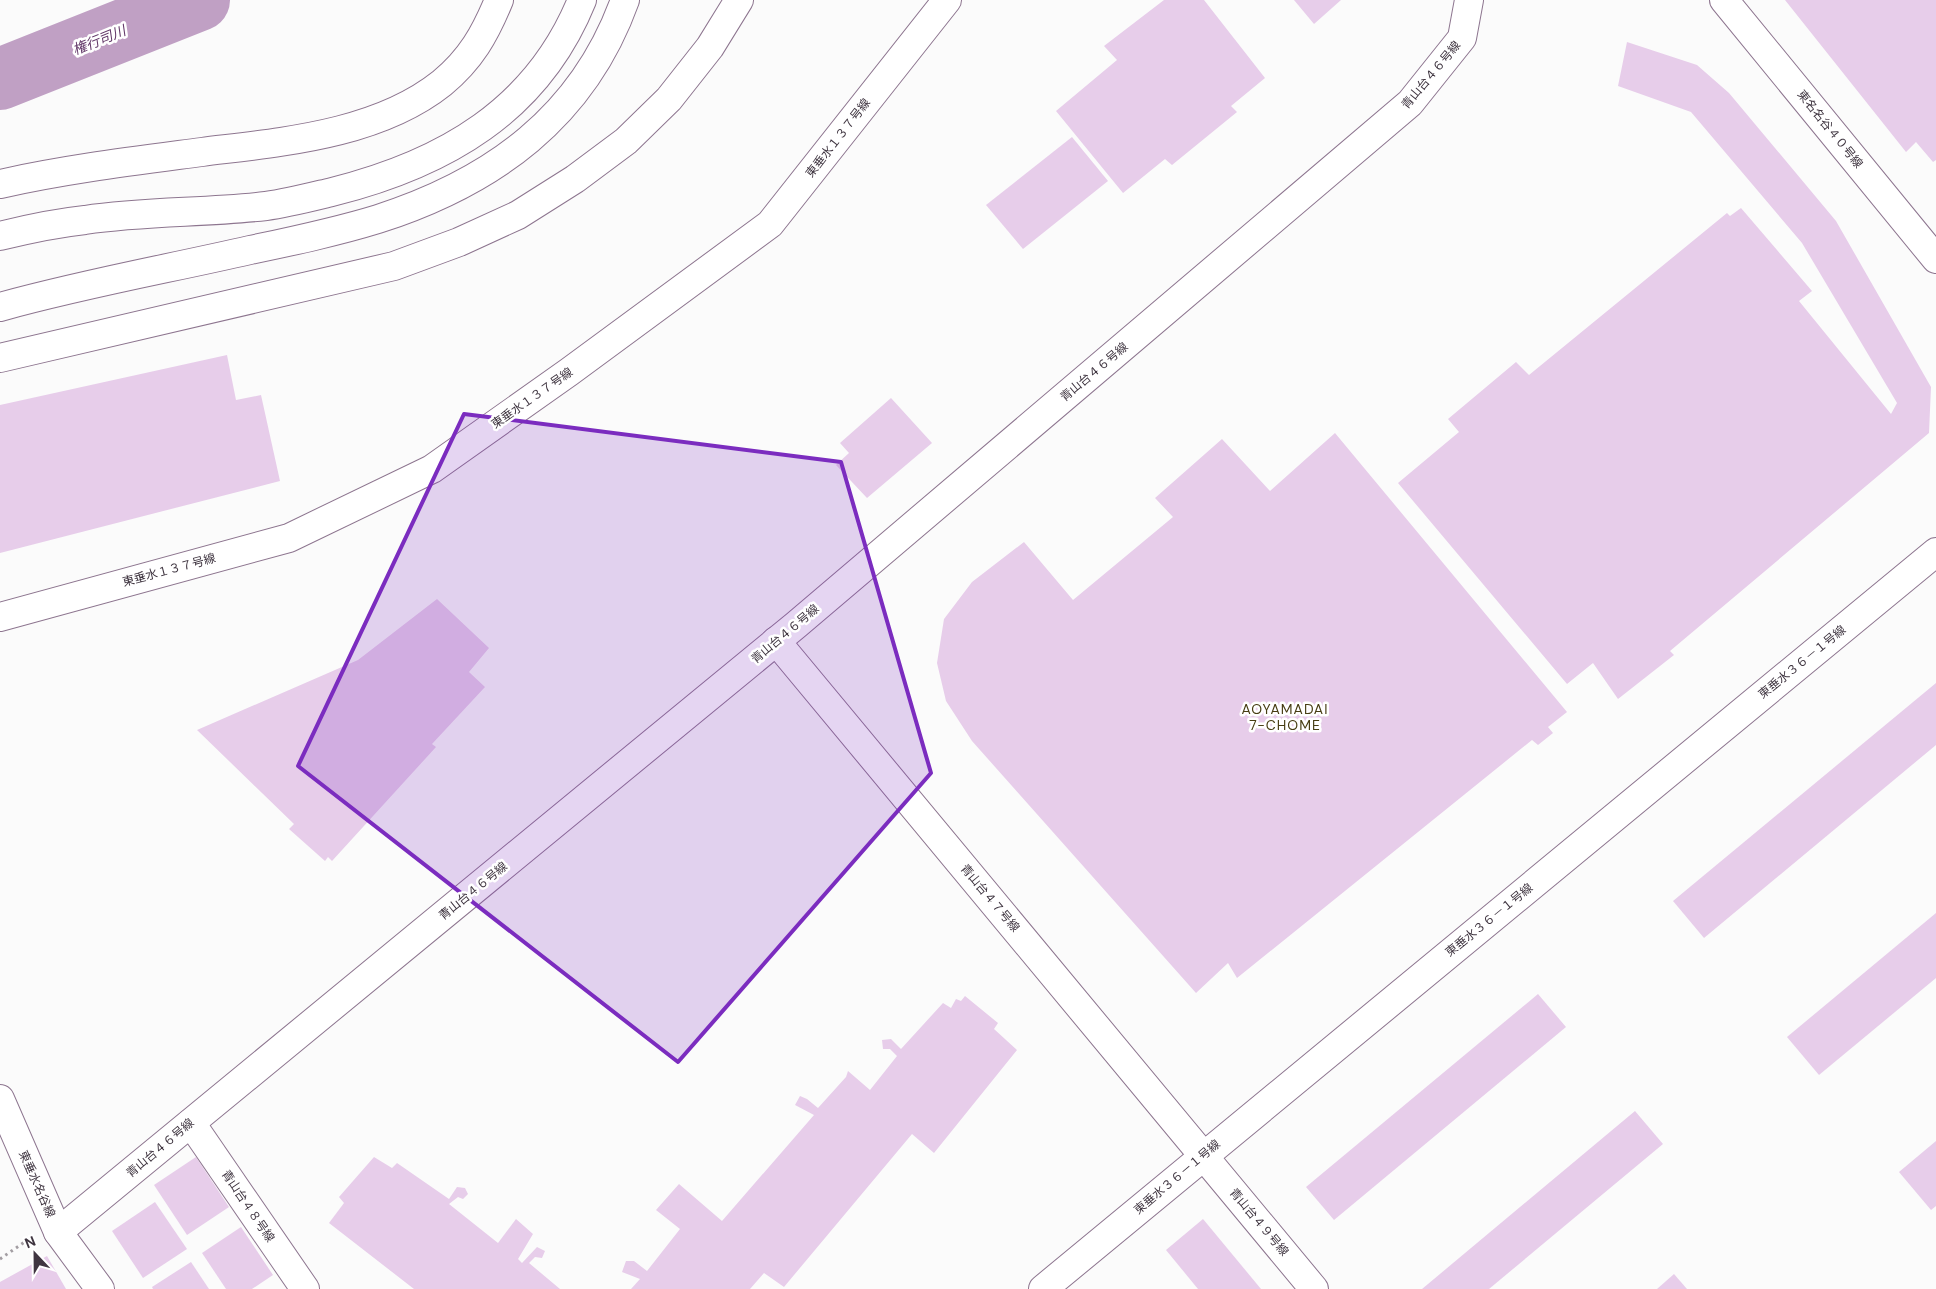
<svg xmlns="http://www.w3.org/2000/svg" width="1936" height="1289" font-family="'DM Sans','Noto Sans JP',sans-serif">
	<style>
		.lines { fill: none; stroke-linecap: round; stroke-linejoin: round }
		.river { stroke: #c0a0c4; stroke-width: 62 }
		.building { fill: #e7cdea }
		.minor-casing { stroke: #8d758f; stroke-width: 30 }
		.highway-casing { stroke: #8d758f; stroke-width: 30 }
		.path { stroke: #a39ea3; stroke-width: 3; stroke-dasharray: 2.5 4; stroke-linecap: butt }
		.minor { stroke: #fff; stroke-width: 28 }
		.highway { stroke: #fff; stroke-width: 28 }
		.marked { fill: #7b2cbf; fill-opacity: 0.2; stroke: #7b2cbf; stroke-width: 4; stroke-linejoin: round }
		.labels { text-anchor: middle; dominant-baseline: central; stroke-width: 5; stroke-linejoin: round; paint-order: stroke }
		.street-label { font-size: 12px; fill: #3f3540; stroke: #fff }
		.water-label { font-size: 14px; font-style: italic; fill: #613667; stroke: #fff }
		.neighbourhood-label { font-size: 14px; letter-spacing: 1px; fill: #473d13; stroke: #fff }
	</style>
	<rect width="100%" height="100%" fill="#fbfbfb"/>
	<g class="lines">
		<!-- river -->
		<polyline class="river" points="0,79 199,0"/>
	</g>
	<!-- building -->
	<g class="building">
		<polygon points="1164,0 1204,0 1265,78 1231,106 1237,112 1172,165 1165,159 1123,193 1056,111 1117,60 1104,46"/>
		<polygon points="1294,0 1341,0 1314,24"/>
		<polygon points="1785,0 1936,0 1936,160 1933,162 1916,142 1906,152"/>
		<polygon points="1627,42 1697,65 1729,93 1836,221 1931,387 1929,433 1670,651 1674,655 1618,699 1593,663 1567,684 1398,483 1459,432 1448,419 1516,362 1529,375 1727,213 1730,216 1741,208 1812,291 1799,301 1891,414 1897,403 1802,243 1691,112 1618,86"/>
		<polygon points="1072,137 1108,181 1023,249 986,205"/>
		<polygon points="227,355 236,400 261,395 280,481 0,553 0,405"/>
		<polygon points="891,398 932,443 867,498 836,465 849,453 840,443"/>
		<polygon points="1335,433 1567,712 1548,727 1553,733 1538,745 1532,740 1237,978 1228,963 1196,993 972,741 946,701 937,663 944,619 972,582 1024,542 1073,600 1173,517 1155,498 1222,439 1270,491"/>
		<polygon points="437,599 489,648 469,672 485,687 432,744 436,747 332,861 328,857 325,861 289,829 294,824 197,730 358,660"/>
		<polygon points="1936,683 1936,745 1704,938 1673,901"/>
		<polygon points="1936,913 1936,978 1819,1075 1787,1037"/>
		<polygon points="1538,994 1566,1027 1334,1220 1306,1187"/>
		<polygon points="965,996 998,1023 994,1029 1017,1050 934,1153 912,1134 784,1287 764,1273 750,1289 631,1289 640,1279 622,1272 626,1261 634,1261 647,1271 680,1229 656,1210 679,1184 722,1221 814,1115 795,1105 800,1096 807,1099 818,1108 846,1077 848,1071 870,1090 897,1056 890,1049 883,1049 882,1040 891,1039 901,1049 943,1003 951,1008 956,999 961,1001"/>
		<polygon points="1635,1111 1663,1144 1489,1289 1422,1289"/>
		<polygon points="1936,1141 1936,1206 1931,1210 1899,1172"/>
		<polygon points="196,1157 229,1207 187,1235 154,1185"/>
		<polygon points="374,1157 392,1168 397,1163 449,1199 457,1187 465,1188 468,1194 463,1199 458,1197 449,1204 498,1243 516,1219 533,1234 518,1259 522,1263 537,1247 545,1251 542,1258 535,1257 529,1263 560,1289 414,1289 329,1223 344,1203 339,1197"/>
		<polygon points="155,1202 187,1249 143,1278 112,1231"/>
		<polygon points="1203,1219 1261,1289 1198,1289 1166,1250"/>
		<polygon points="241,1227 273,1275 252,1289 226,1289 202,1253"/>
		<polygon points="47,1256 66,1289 0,1289 0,1282"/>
		<polygon points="191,1262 209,1289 153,1289 152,1287"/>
		<polygon points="1674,1274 1687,1289 1657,1289"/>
	</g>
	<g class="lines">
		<!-- minor casing -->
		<g class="minor-casing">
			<g id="minor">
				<polyline points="1724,0 1936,259"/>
				<polyline points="0,617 289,538 432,469 569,372 770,224 947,0"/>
				<polyline points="776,641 1314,1289"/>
				<polyline points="0,1099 58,1232 100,1289"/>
				<polyline points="191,1123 305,1289"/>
				<polyline points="58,1232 796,625 1410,103 1462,38 1469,0"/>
				<polyline points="1043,1289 1936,552"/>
			</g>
		</g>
		<!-- highway casing -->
		<g class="highway-casing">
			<g id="highway">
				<path d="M0,184C67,169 134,161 202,152C281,142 377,135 442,83C471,59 485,34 499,0"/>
				<path d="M0,236C28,229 57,223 85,220C145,211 206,213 266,206C288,203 311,197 332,192C444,164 537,111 582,0"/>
				<path d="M0,307C82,284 167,269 250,250C293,241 336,232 378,219C493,182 583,117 625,0"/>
				<polyline points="0,358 394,266 459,242 518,215 575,179 626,141 669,99 710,47 739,0"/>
			</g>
		</g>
		<!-- path -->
		<polyline class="path" points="0,1259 26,1241"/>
		<!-- minor -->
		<use href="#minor" class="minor"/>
		<!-- highway -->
		<use href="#highway" class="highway"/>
	</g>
	<!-- marked area -->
	<path class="marked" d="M464,414L841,462L931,773L678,1062L298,766Z"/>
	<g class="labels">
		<!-- street labels -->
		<g class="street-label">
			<text transform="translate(1431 75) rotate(-50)">青山台４６号線</text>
			<text transform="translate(1830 129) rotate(51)">東名名谷４０号線</text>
			<text transform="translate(838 138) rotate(-52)">東垂水１３７号線</text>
			<text transform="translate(1094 372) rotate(-40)">青山台４６号線</text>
			<text transform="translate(532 398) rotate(-35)">東垂水１３７号線</text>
			<text transform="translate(169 570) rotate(-15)">東垂水１３７号線</text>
			<text transform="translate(785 634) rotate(-40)">青山台４６号線</text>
			<text transform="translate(1802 662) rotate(-39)">東垂水３６－１号線</text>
			<text transform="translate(473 891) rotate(-39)">青山台４６号線</text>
			<text transform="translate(990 898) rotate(50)">青山台４７号線</text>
			<text transform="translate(1489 920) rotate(-39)">東垂水３６－１号線</text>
			<text transform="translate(160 1148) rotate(-40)">青山台４６号線</text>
			<text transform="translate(1177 1177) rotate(-40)">東垂水３６－１号線</text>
			<text transform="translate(37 1184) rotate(66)">東垂水名谷線</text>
			<text transform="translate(248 1206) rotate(56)">青山台４８号線</text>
			<text transform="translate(1259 1222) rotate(50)">青山台４９号線</text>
		</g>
		<!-- water labels -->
		<g class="water-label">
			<text transform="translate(99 40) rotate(-22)">権行司川</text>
		</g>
		<!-- neighbourhood labels -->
		<g class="neighbourhood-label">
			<text x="1285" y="709">AOYAMADAI<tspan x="1285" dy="16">7-CHOME</tspan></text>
		</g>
	</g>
	<!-- north arrow -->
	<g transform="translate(35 1254) rotate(338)" stroke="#ffffff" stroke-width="4" paint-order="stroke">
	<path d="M0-4L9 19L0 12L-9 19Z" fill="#3f3540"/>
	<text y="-8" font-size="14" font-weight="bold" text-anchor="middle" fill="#3f3540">N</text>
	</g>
</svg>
